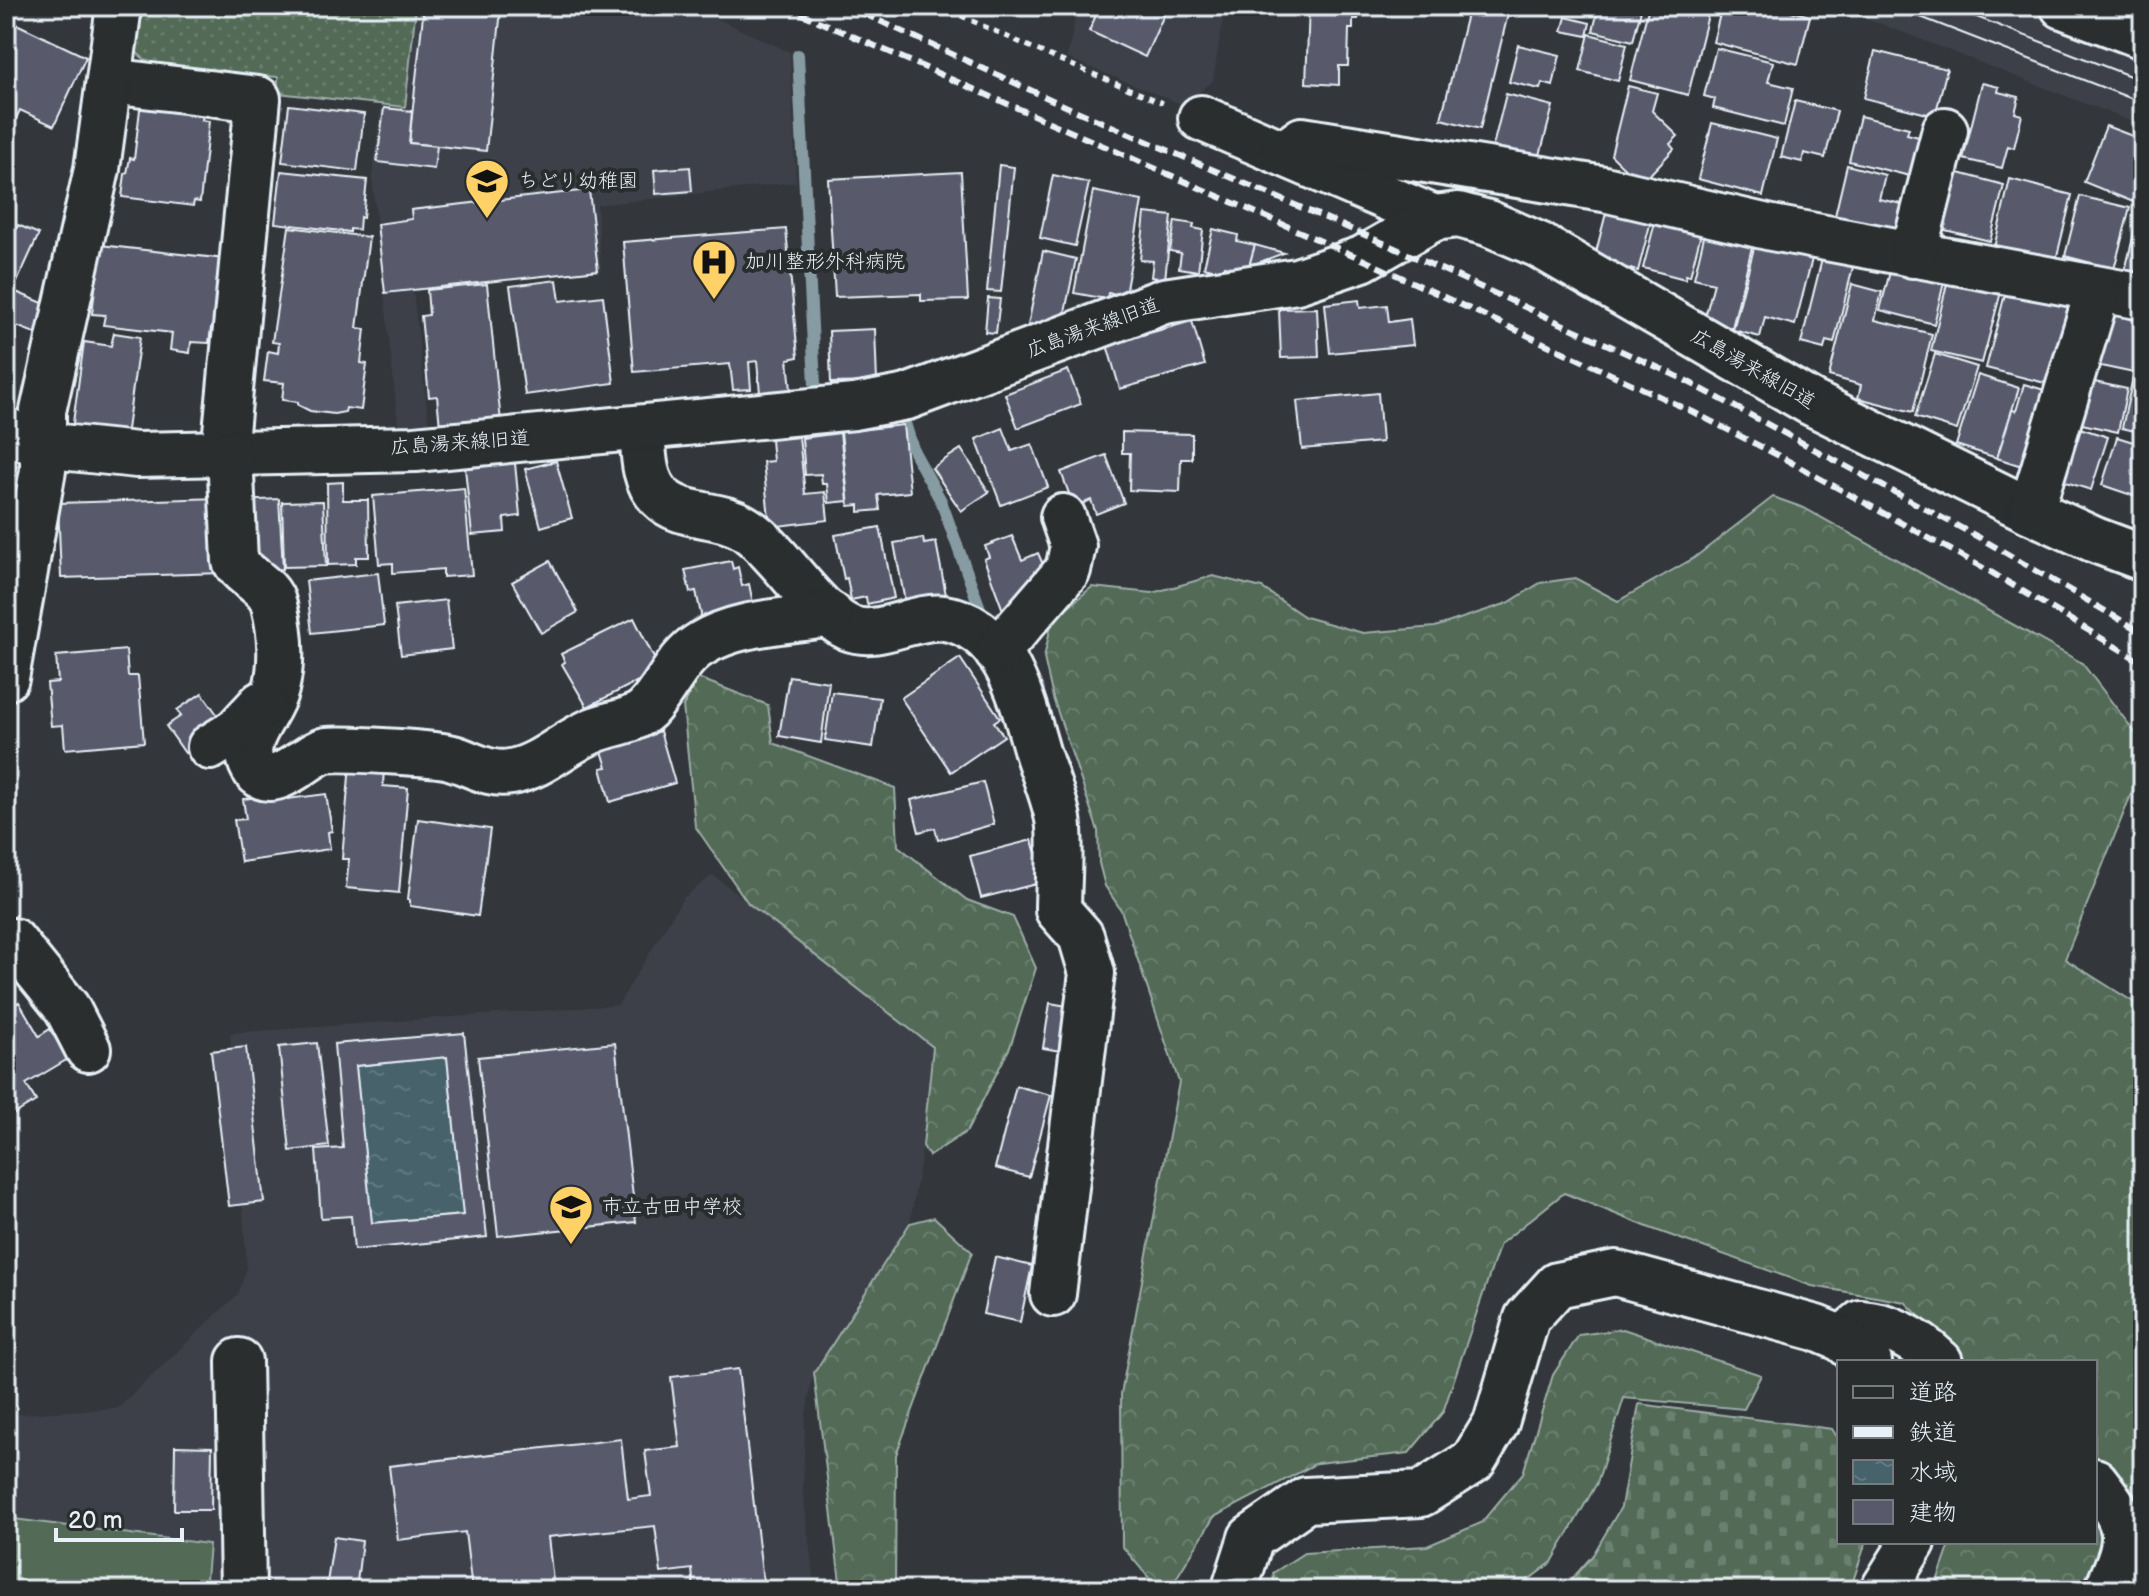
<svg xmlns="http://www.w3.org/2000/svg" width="2149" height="1596" font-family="'Balsamiq Sans','Klee One',sans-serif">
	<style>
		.built { fill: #3e4149 }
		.grass { fill: url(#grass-dots); stroke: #9daea8; stroke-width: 2 }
		.forest { fill: url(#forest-crowns); stroke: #9daea8; stroke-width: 2 }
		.cemetery { fill: url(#cemetery-stones); stroke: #9daea8; stroke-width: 2 }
		.pitch { fill: #526a57; stroke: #9daea8; stroke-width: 2 }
		.water { fill: url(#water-ripples); stroke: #879ba3; stroke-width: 2 }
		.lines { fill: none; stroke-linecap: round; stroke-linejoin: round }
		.stream { stroke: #879ba3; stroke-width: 12 }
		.building { fill: #585a6c; stroke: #e8f1f8; stroke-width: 2; fill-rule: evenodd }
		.minor-casing { stroke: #e8f1f8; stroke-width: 50 }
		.path { stroke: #e8f1f8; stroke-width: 5; stroke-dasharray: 6 6; stroke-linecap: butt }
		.minor { stroke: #2a2d2e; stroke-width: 44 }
		.tram { stroke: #e8f1f8; stroke-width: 2 }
		.rail { stroke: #e8f1f8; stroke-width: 6; stroke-dasharray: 12 6; stroke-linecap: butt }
		.labels { text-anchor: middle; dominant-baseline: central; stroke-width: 8; stroke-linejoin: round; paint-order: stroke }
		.poi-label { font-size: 20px; fill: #e8f1f8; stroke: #2a2d2e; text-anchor: start }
		.street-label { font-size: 20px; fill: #e8f1f8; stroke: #2a2d2e }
	</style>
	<defs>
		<pattern id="grass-dots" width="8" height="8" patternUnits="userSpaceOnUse" patternTransform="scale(2)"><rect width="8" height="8" fill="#526a57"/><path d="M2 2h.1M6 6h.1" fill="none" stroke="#6b8070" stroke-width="1.8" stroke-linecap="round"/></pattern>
		<pattern id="forest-crowns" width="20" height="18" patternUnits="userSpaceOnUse" patternTransform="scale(2)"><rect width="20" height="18" fill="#526a57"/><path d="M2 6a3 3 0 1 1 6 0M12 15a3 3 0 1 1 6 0" fill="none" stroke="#6b8070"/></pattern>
		<pattern id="cemetery-stones" width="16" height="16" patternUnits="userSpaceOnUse" patternTransform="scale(2)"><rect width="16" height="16" fill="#526a57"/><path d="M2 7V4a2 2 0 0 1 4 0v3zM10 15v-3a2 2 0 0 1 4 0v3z" fill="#6b8070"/></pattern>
		<pattern id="water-ripples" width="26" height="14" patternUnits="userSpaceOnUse" patternTransform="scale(2)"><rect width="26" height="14" fill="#46626a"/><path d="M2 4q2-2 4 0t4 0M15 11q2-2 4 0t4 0" fill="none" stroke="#617980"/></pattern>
	</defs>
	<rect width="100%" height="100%" fill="#33363a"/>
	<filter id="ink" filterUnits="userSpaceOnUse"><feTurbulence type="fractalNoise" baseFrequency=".0125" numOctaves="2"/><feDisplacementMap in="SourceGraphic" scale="16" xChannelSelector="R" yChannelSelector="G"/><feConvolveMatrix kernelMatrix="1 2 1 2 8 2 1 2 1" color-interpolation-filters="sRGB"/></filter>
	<g filter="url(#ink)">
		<!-- built -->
		<g class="built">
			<polygon points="416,6 688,6 790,52 796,182 597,205 601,270 413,291 430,433 399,433 372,178 381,104 405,106"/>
			<polygon points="1078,6 1225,6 1213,81 1184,105 1067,58"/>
			<polygon points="1835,6 2017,6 2143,55 2143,126"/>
			<polygon points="713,875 933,1047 923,1146 910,1223 854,1310 850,1346 813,1373 805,1420 803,1492 815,1590 6,1590 6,1415 118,1408 238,1294 247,1268 230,1033 618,1005 683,898"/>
		</g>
		<!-- grass -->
		<polygon class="grass" points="135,6 416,6 405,107 278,93 278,77 155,68 131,48"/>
		<!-- forest -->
		<g class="forest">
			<polygon points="1773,497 1804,508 2082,663 2143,743 2143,765 2065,959 2143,1008 2143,1590 1934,1590 1951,1542 2095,1542 2095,1362 1961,1362 1961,1358 1905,1302 1812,1286 1650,1228 1564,1193 1500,1244 1443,1412 1409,1453 1317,1463 1214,1517 1169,1590 1159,1590 1122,1546 1121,1394 1179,1082 1121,910 1105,886 1099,863 1098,831 1053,698 1044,658 1052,620 1092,587 1152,593 1213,576 1262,588 1305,617 1363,633 1435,627 1508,603 1540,583 1575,578 1618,601 1694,558"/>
			<polygon points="698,678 768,705 773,743 895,788 898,846 967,900 1013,917 1036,968 1010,1047 967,1131 929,1156 923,1146 933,1047 748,903 695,826 683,706"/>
			<polygon points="934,1217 972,1252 896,1455 895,1590 841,1590 814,1373 910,1223"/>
			<polygon points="1623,1329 1761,1375 1744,1409 1624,1398 1597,1483 1552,1562 1515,1590 1275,1590 1273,1573 1304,1553 1427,1546 1481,1523 1523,1473 1553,1375 1579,1335"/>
		</g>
		<!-- cemetery -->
		<polygon class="cemetery" points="1639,1404 1832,1429 1839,1440 1839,1542 1866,1542 1850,1590 1562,1590 1593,1555 1621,1507"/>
		<!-- pitch -->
		<polygon class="pitch" points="6,1518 209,1544 205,1590 6,1590"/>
		<!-- water -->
		<polygon class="water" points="447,1057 463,1215 372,1223 356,1066"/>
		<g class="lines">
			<!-- stream -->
			<g class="stream">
				<polyline points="798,55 815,384"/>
				<polyline points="904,420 914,452 941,501 981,611"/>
			</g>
		</g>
		<!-- building -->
		<g class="building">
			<polygon points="424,6 493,6 492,8 501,10 486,151 409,143"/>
			<polygon points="1100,6 1168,6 1145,57 1089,31"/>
			<polygon points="1309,6 1362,6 1358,19 1353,19 1353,29 1349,29 1348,66 1339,66 1339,85 1306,83"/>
			<polygon points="1469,6 1510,6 1480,129 1441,119"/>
			<polygon points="1599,6 1642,6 1633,41 1593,31"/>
			<polygon points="1649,6 1710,7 1688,95 1630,80"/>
			<polygon points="1722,6 1772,6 1810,16 1798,64 1713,42"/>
			<polygon points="1566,17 1590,23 1587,36 1562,31"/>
			<polygon points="6,19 86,57 54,126 20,110 11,129 6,126"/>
			<polygon points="1589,34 1627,44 1618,81 1580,71"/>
			<polygon points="1518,45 1560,55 1553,86 1542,83 1540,89 1509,82"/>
			<polygon points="1716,48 1773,62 1768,82 1793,88 1784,126 1713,108 1715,99 1704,96"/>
			<polygon points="1875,51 1947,69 1935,116 1864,98"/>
			<polygon points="1982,83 1999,87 1998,92 2019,97 2015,113 2022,115 2014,148 2008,146 2002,168 1963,159"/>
			<polygon points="1628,86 1657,93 1652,111 1678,136 1670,144 1674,149 1641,184 1611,155"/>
			<polygon points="1506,94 1553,106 1535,174 1489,162"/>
			<polygon points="141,101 204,108 202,120 209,121 200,202 194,201 193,206 122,197 125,174 127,173 130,158 134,159"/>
			<polygon points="1795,101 1837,111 1825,158 1804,153 1802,162 1781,157"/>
			<polygon points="289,105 364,114 357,171 282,162"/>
			<polygon points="384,108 412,111 409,143 437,146 434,169 377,162"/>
			<polygon points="1860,116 1909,128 1907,134 1923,138 1914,177 1849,161"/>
			<polygon points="1712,123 1777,139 1763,196 1698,179"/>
			<polygon points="2106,126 2143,140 2143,206 2084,182"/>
			<polygon points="999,165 1014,167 1001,292 987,291"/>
			<polygon points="1847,165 1885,175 1879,199 1902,204 1894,240 1833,224"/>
			<polygon points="690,167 692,191 656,194 654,170"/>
			<polygon points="281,171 367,180 363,218 360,217 359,230 350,229 350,232 275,223"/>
			<polygon points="961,172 968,300 921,301 921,294 835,297 828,179"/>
			<polygon points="1955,172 2004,185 1990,241 1941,229"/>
			<polygon points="1053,175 1089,183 1075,246 1040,238"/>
			<polygon points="2010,179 2072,195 2054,268 1993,252"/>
			<polygon points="589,190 598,270 385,293 377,224 412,219 411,210"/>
			<polygon points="1093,191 1142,201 1126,289 1117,294 1108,293 1107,299 1074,293"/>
			<polygon points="2080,196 2130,208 2114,269 2065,256"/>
			<polygon points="1608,205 1652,217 1638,271 1594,260"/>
			<polygon points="1658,211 1704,222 1690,276 1686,275 1685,279 1643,268"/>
			<polygon points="1145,213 1172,216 1165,279 1151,277 1153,261 1140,260"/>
			<polygon points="2138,217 2143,218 2143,284 2123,279"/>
			<polygon points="1175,221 1194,224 1193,228 1203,230 1198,271 1179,268 1181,253 1170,251"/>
			<polygon points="1707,224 1755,235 1732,328 1704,321 1714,283 1694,278"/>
			<polygon points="18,225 39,234 17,282 6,278 6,239 11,242"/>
			<polygon points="289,227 369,237 357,328 365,329 361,363 367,364 361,410 346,408 345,412 334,414 310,411 298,405 298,402 282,400 284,383 264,381 268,351 278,353 279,343 272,342"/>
			<polygon points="786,229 798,357 788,359 791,390 760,393 757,361 749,362 751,389 733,390 730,364 634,372 623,242"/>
			<polygon points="1213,229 1238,235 1237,241 1255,245 1249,266 1238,269 1225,266 1224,272 1204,267"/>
			<polygon points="1757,236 1814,251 1795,325 1765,317 1760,337 1733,330"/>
			<polygon points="100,245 225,259 217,328 211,328 209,343 191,342 190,353 170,350 172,333 103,325 105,315 92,314"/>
			<polygon points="1255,245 1284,253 1249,266"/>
			<polygon points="1043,251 1076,259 1064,317 1027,330"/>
			<polygon points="1823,255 1854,263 1834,343 1826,341 1824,349 1801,343"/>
			<polygon points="1892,264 1945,278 1934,324 1880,310"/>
			<polygon points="1948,279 2001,292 1982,363 1931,351"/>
			<polygon points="557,280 560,301 603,296 614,383 525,395 510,286"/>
			<polygon points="487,284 501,422 440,427 437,396 429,397 421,316 429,315 427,290"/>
			<polygon points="1852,284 1882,292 1875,320 1932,334 1913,412 1858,398 1861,385 1829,376"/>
			<polygon points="2006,290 2080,309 2061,387 1986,368"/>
			<polygon points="16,292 48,305 37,334 6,322"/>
			<polygon points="988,298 1000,299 996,333 985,332"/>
			<polygon points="1359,300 1360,308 1387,305 1389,322 1410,319 1413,345 1330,353 1325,304"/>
			<polygon points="1317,308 1319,357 1281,358 1279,309"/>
			<polygon points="2102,308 2143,317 2143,364 2136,363 2134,373 2091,364"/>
			<polygon points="1192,321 1205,365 1120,389 1107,345"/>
			<polygon points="875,329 877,382 831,383 829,331"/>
			<polygon points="114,333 140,337 126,437 72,430 84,342 111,346"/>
			<polygon points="1935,354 1977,367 1957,430 1915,417"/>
			<polygon points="2136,363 2143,364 2143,433 2122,428"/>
			<polygon points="1068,370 1081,404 1018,428 1005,394"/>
			<polygon points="1978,375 2019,388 1997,458 1956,445"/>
			<polygon points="2081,379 2127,389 2118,432 2073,422"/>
			<polygon points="2024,384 2058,394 2034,470 1997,458 2012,410 2016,411"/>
			<polygon points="1378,393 1382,442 1302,449 1297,401"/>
			<polygon points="2067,424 2108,437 2091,490 2050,477"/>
			<polygon points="903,425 910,492 878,495 880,510 859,512 859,505 849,506 841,432"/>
			<polygon points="1003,428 1012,451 1032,444 1048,487 1001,505 976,439"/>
			<polygon points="1122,432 1192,434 1192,459 1181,459 1180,492 1129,490 1130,453 1122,453"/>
			<polygon points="840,433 848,501 829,503 827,484 822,484 821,474 805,475 802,438"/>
			<polygon points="799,437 805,494 825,492 828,520 770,527 763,462 773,461 771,440"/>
			<polygon points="2117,437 2143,445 2143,477 2137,497 2102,485"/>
			<polygon points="961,449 989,492 961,511 932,468"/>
			<polygon points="1106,455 1124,503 1096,514 1091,500 1074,507 1061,472"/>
			<polygon points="556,461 572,518 541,527 525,469"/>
			<polygon points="6,463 24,468 10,516 6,514"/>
			<polygon points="515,463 520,516 504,518 505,532 472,535 465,468"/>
			<polygon points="343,482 343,500 368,500 369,557 356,557 356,564 328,565 327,483"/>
			<polygon points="464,488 472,575 443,577 443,569 393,573 393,563 379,564 373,496"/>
			<polygon points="2143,491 2143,525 2133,522"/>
			<polygon points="220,498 223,573 61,578 58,503"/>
			<polygon points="279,499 283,569 249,571 241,501"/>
			<polygon points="323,501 326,566 284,567 282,502"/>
			<polygon points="880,527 894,598 867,604 866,597 851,600 847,578 844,579 835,535"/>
			<polygon points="1012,536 1022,560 1038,553 1048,576 1004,613 984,559 989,557 985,546"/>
			<polygon points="923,538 924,544 936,542 946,595 905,602 894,543"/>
			<polygon points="550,561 578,612 541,633 512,582"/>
			<polygon points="731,561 733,569 738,567 742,586 749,584 755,613 703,624 696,591 690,592 685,570"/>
			<polygon points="378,573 384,625 312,633 306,581"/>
			<polygon points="446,600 452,649 401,655 395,606"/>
			<polygon points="634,618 660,670 587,707 562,664 565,662 561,654"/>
			<polygon points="126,650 128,676 138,676 144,742 65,749 63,725 51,726 47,683 58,682 56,656"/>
			<polygon points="960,658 1000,718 994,722 1004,736 951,772 901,698"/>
			<polygon points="789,676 829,682 821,743 779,736"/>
			<polygon points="832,692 880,698 873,747 825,740"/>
			<polygon points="202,693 219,717 210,735 185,753 166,726 181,716 177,710"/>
			<polygon points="660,731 675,783 610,802 601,768 607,767 601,748"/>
			<polygon points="350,764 384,767 383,786 408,788 399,893 346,888 349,859 342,859"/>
			<polygon points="983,782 994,824 938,840 935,828 919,832 911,800"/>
			<polygon points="287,793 288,799 326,794 332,831 328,832 330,849 241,862 234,820 246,819 243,799"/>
			<polygon points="418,819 490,829 478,916 410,906 410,900 408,899"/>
			<polygon points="1032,840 1044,882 981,898 970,856"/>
			<polygon points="19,1002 39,1036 50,1029 68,1059 26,1084 36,1101 6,1119 6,1010"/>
			<polygon points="1050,1003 1079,1008 1072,1053 1043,1048"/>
			<path d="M464,1033L487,1237L354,1250L351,1216L321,1218L316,1150L343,1148L334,1044ZM447,1057L463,1215L372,1223L356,1066Z"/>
			<polygon points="317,1043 329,1146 290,1151 279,1047"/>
			<polygon points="615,1043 636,1222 498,1236 478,1057"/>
			<polygon points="246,1047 264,1202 229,1206 211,1051"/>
			<polygon points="1016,1086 1051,1095 1029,1177 995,1168"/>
			<polygon points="995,1257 1032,1266 1020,1322 983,1314"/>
			<polygon points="738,1369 764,1590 694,1590 692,1569 661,1573 655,1526 548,1537 554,1590 472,1590 465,1532 398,1540 389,1466 621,1439 628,1499 651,1496 645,1451 680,1447 671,1377"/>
			<polygon points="175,1446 212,1447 211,1510 174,1510"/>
			<polygon points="334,1537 362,1541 356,1590 326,1589"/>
		</g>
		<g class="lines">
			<!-- minor casing -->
			<g class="minor-casing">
				<g id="minor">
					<polyline points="2063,6 2143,36"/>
					<polyline points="110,81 258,99 224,453"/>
					<polyline points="1201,118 1434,218"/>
					<polyline points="1284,153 1302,140 1604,189 1772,228 2143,297"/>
					<polyline points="1913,255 1945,130"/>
					<path d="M642,428C644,451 642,479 660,497C681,519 723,511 749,531C780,553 816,614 849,628C879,640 914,614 944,618C1008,627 1023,705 1038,755C1045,776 1054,798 1058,819C1062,842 1058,885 1058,910L1081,936L1092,973L1053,1294"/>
					<polyline points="6,430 42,445 137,455 415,449 854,407 907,397 1164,301 1297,281 1362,259 1434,218 1458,215 1488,223 1539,245 1810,402 2031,511 2095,540 2143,558"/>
					<path d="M230,453L235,561C244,578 269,584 274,605C281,633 283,661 276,689C271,713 238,741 253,767C270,798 306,754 326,750C341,748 440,753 453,758C473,764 489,776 511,772C544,766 566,740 597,729C613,723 635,721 647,709C666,689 677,658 701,644C738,621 787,622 830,614"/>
					<polyline points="2031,511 2098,290"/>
					<polyline points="997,652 1068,570 1073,546 1063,517"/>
					<polyline points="6,678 43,470 43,411 97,169 119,6"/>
					<polyline points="210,747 236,731 261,704 265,704"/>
					<polyline points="6,943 13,941 67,1008 88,1049"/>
					<path d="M1842,1339L1861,1323C1892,1325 1917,1340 1940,1362"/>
					<polyline points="239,1361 243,1590"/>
					<path d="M2095,1481C2132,1528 2131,1537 2107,1590"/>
					<polyline points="1238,1590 1236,1585 1251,1538 1306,1500 1421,1494 1473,1461 1496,1423 1527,1318 1557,1285 1615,1273 1816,1328 1842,1339 1869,1362"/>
					<polyline points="1883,1590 1913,1542"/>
				</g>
			</g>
			<!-- path -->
			<polyline class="path" points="939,6 1057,59 1163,103"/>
			<!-- minor -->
			<use href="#minor" class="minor"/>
			<!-- tram -->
			<g class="tram">
				<polyline points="1892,6 2143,103"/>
				<polyline points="1948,6 2143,81"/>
			</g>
			<!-- rail -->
			<g class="rail">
				<polyline points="784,6 1362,259 1693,412 1781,457 1989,571 2143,663"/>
				<polyline points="847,6 1072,109 1388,245 1681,378 1980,538 2143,633"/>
			</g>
		</g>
	</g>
	<!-- icons -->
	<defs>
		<g id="school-pin" transform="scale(2.3)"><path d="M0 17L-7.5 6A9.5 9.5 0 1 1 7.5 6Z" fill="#ffd166" stroke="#2a2d2e"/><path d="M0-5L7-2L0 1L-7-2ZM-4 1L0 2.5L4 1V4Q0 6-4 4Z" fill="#111"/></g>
		<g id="hospital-pin" transform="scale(2.3)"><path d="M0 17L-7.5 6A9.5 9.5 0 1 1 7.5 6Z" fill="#ffd166" stroke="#2a2d2e"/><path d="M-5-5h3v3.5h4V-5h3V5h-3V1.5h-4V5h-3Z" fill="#111"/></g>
	</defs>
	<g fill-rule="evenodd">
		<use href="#school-pin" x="487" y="181"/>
		<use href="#hospital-pin" x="714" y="262"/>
		<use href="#school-pin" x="571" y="1207"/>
	</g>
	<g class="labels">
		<!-- poi labels -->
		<g class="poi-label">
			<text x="518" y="181">ちどり幼稚園</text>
			<text x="745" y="262">加川整形外科病院</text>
			<text x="602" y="1207">市立古田中学校</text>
		</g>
		<!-- street labels -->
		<g class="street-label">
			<text transform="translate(1093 328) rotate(-20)">広島湯来線旧道</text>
			<text transform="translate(1753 369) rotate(30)">広島湯来線旧道</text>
			<text transform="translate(460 443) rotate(-4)">広島湯来線旧道</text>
		</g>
	</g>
	<!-- margin -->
	<rect width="2149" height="1596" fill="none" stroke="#2a2d2e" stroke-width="32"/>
	<rect x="16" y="16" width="2117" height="1564" fill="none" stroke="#e8f1f8" stroke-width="3" filter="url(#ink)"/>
	<!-- legend -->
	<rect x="1837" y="1360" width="260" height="184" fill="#2a2d2e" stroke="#767b7f" stroke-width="2"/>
	<rect x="1853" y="1386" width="40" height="12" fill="#2a2d2e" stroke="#767b7f" stroke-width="2"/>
	<text x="1909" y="1400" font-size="24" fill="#e8f1f8">道路</text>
	<rect x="1853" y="1426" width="40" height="12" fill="#e8f1f8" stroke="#767b7f" stroke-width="2"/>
	<text x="1909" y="1440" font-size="24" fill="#e8f1f8">鉄道</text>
	<rect x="1853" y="1460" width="40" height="24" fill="url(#water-ripples)" stroke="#767b7f" stroke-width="2"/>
	<text x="1909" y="1480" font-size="24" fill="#e8f1f8">水域</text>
	<rect x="1853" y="1500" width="40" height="24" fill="#585a6c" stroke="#767b7f" stroke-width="2"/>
	<text x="1909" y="1520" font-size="24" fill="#e8f1f8">建物</text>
	<!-- scale -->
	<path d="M56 1528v12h126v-12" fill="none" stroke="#e8f1f8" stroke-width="4"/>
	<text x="68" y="1528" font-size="24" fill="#e8f1f8" stroke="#2a2d2e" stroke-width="6" paint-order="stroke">20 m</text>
</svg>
